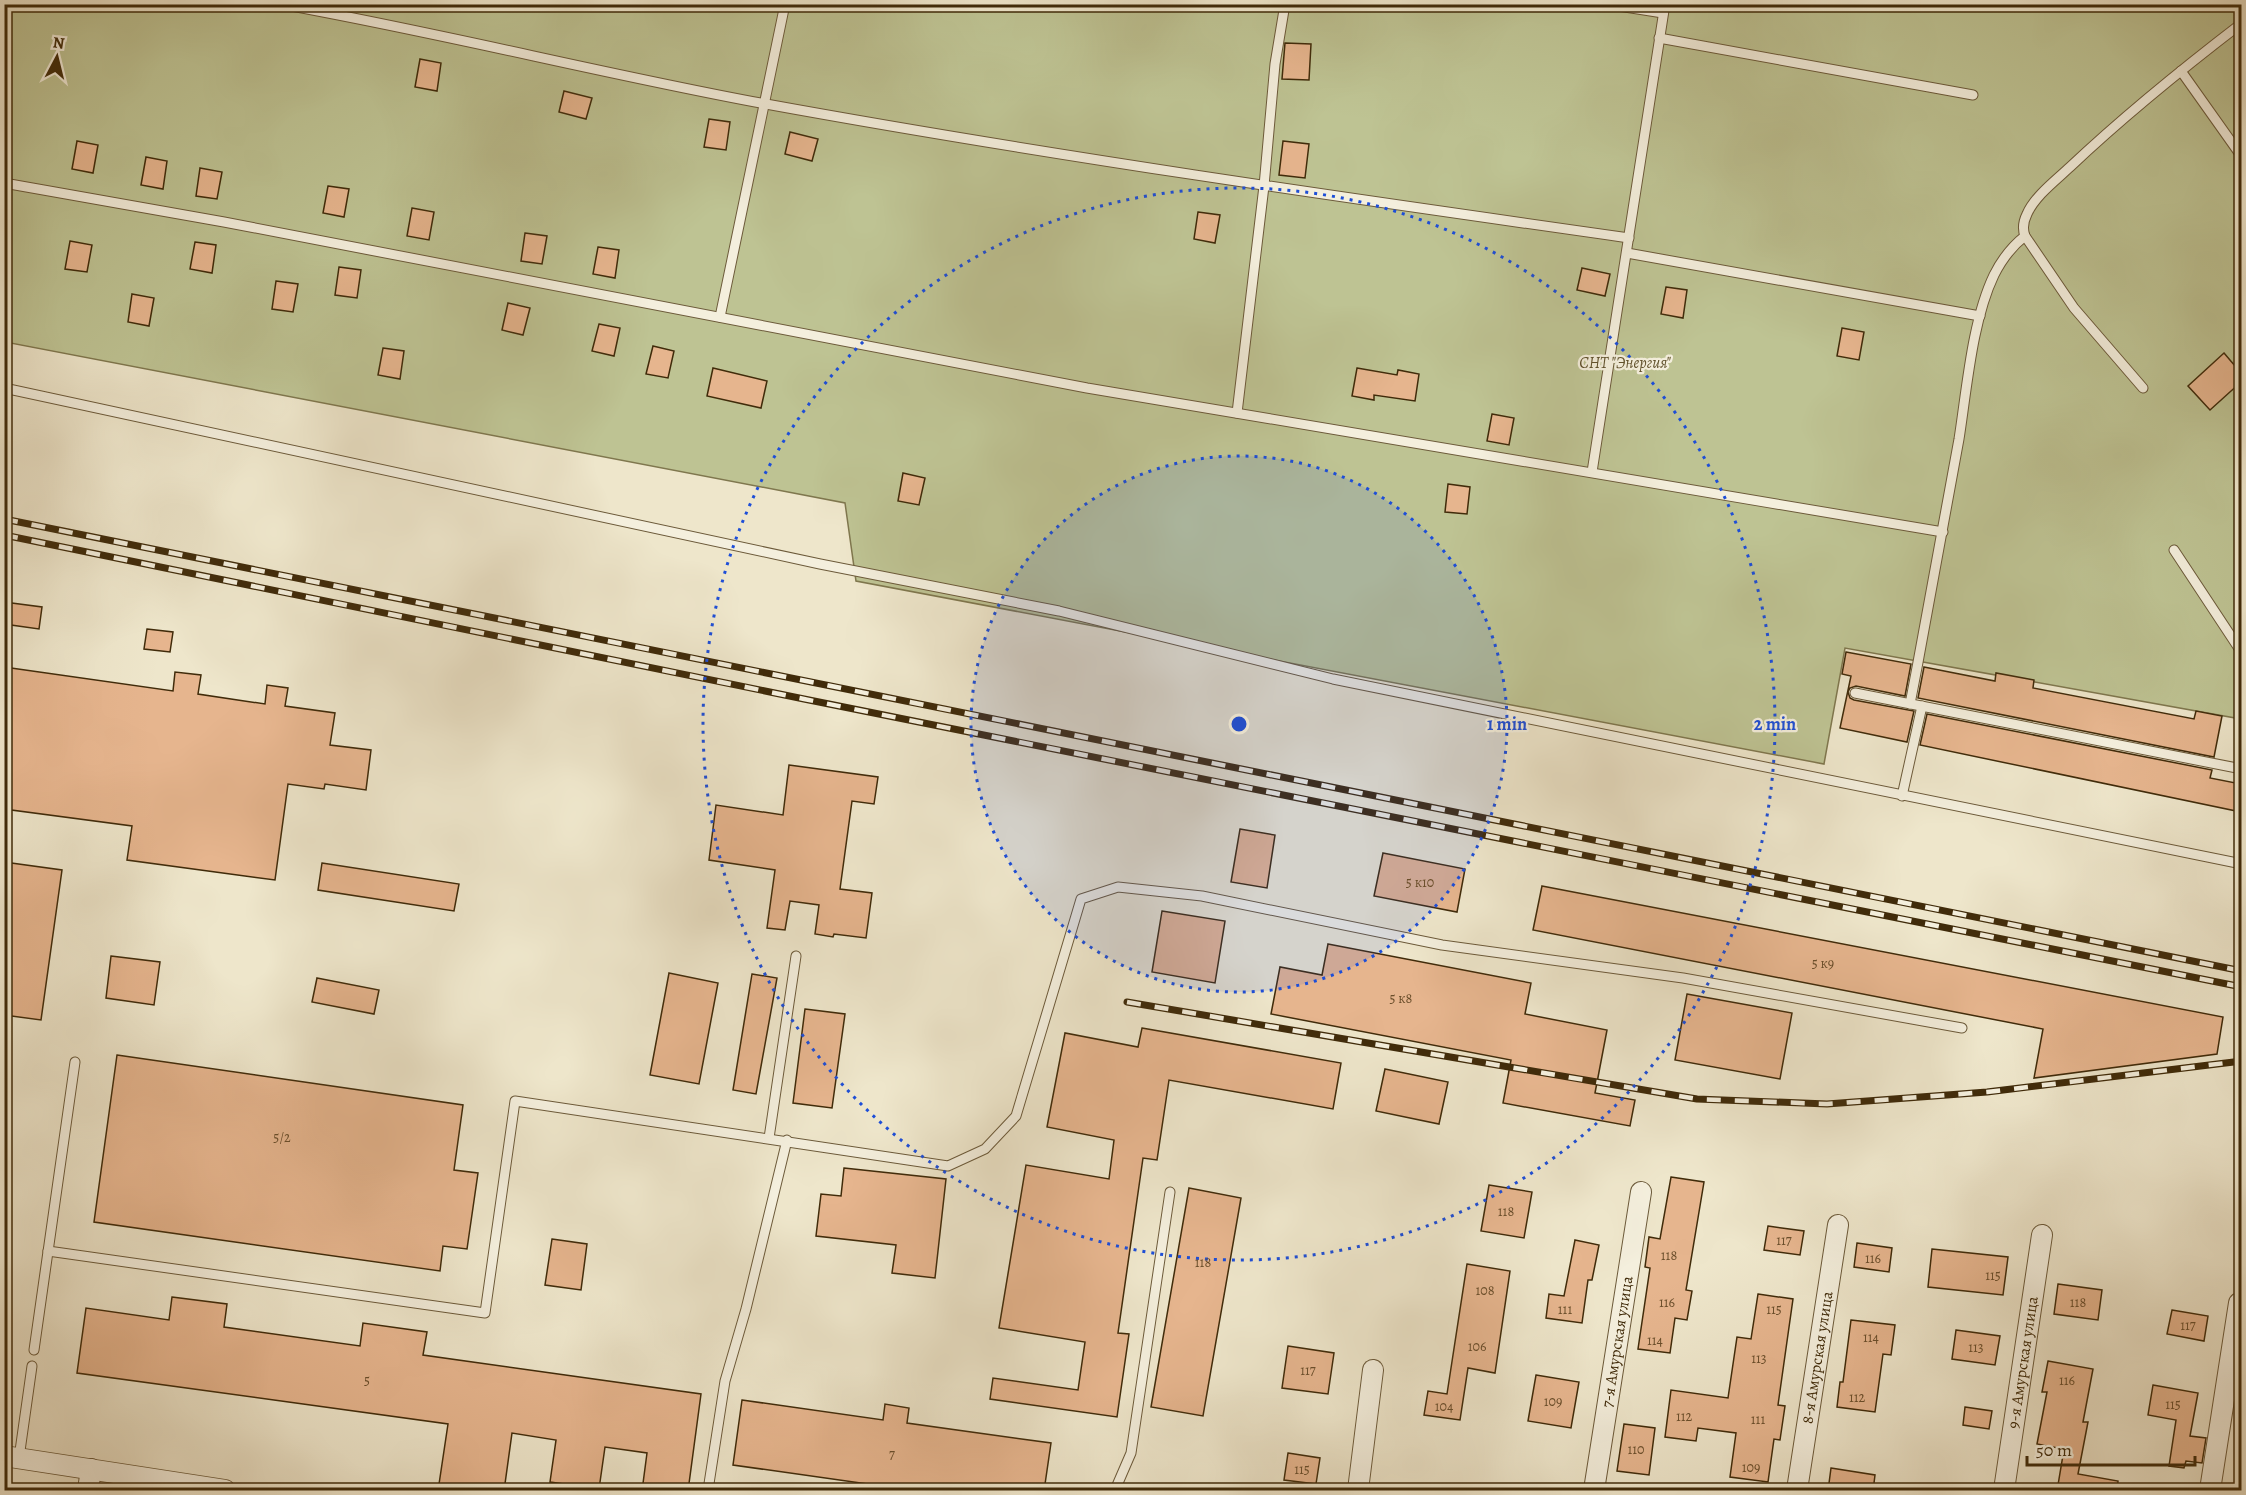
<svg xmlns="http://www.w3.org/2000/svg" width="2246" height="1495" font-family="Alegreya,serif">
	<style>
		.green { fill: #bec393; stroke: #7f774e; stroke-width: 1.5 }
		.building { fill: #e6b58e; stroke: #402b0a; stroke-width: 1.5 }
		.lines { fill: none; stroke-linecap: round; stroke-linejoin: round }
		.service-casing { stroke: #6c5a3a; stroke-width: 11 }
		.minor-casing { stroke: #6c5a3a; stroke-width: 22 }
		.service { stroke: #f4efdd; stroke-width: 9 }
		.minor { stroke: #f4efdd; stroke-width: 20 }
		.rail-casing { stroke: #402b0a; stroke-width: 7 }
		.rail { stroke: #f4efdd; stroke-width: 4.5; stroke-dasharray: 14; stroke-linecap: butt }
		.ring { fill: none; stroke: #1d4ed8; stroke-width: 3; stroke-dasharray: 3 6 }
		.labels { text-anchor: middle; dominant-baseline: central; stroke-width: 4.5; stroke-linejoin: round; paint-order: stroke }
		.number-label { font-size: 14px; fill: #6a4e2b }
		.park-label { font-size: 16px; font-style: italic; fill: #60512c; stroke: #f4efdd }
		.street-label { font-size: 16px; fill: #402b0a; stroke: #f4efdd }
		.centre { fill: #1d4ed8; stroke: #f4efdd; stroke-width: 3 }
		.ring-label { font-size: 18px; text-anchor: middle; font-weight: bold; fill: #1d4ed8; stroke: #f4efdd; stroke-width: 4.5; stroke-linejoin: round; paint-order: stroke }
	</style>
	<rect width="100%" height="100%" fill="#eee6cb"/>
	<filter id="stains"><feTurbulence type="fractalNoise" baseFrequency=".00333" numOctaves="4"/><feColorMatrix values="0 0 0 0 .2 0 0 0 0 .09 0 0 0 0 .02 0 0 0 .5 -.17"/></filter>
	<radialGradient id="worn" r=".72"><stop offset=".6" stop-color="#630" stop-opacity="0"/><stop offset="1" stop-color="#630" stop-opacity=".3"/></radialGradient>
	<!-- green -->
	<polygon class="green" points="4,5 2241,5 2241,719 1845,648 1824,764 856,581 845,503 5,342"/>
	<!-- building -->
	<g class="building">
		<polygon points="1285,43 1311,44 1309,80 1282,79"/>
		<polygon points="420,59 441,63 437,91 415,87"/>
		<polygon points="564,91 592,98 586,119 559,112"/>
		<polygon points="709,119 730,122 726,150 704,147"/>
		<polygon points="790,132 818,139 812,161 785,154"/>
		<polygon points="77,141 98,145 93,173 72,169"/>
		<polygon points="1283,141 1309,144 1305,178 1279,175"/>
		<polygon points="146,157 167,161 163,189 141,185"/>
		<polygon points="200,168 222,172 217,199 196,196"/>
		<polygon points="328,186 349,189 344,217 323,213"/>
		<polygon points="412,208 434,212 429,240 407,236"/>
		<polygon points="1198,212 1220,215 1215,243 1194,239"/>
		<polygon points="525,233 547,236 542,264 521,261"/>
		<polygon points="70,241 92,245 87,272 65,269"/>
		<polygon points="195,242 216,245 212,273 190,269"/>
		<polygon points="598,247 619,250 615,278 593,274"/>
		<polygon points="339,267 361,270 357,298 335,295"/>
		<polygon points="1582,268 1610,274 1605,296 1577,290"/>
		<polygon points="276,281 298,284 293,312 272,309"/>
		<polygon points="1666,287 1687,290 1683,318 1661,314"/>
		<polygon points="132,294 154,298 149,326 128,322"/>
		<polygon points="508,303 530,308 523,335 502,330"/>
		<polygon points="599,324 620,328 614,356 592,351"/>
		<polygon points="1842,328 1864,332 1859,360 1837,356"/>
		<polygon points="653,346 674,351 668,378 646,374"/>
		<polygon points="383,348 404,351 400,379 378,375"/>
		<polygon points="2224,353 2241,373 2241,382 2210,410 2188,386"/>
		<polygon points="713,368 767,381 761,408 707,396"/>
		<polygon points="1357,368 1397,375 1398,370 1419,374 1415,401 1374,395 1374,400 1352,396"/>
		<polygon points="1492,414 1514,418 1509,445 1487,441"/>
		<polygon points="903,473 925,478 919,505 898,501"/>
		<polygon points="1448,484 1470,487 1467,514 1445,512"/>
		<polygon points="4,602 42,607 39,629 4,624"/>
		<polygon points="147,629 173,632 170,652 144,649"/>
		<polygon points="1846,652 1911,664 1905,696 1856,686 1850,688 1848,692 1850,698 1854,700 1914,711 1907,742 1840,728 1851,676 1842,674"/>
		<polygon points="4,667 173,691 175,672 201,675 198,694 265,704 267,685 288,688 285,706 335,713 330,745 371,750 366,790 325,784 324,789 288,784 275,880 127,860 132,826 4,809"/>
		<polygon points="1924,667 1995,681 1996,673 2034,680 2033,688 2194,719 2196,711 2222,716 2214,757 1918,698"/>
		<polygon points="1927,714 2212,770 2210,778 2241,784 2241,812 1920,745"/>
		<polygon points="789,765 878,777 874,804 852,801 840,889 872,893 866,938 834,934 833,937 815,934 819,905 790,901 785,930 767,928 775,870 709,860 716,805 783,815"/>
		<polygon points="1240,829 1275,835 1267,888 1231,882"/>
		<polygon points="1383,853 1465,869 1457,912 1374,896"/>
		<polygon points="4,862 62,870 41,1020 4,1015"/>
		<polygon points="322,863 459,884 454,911 318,890"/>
		<polygon points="1542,886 2223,1017 2217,1054 2034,1078 2043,1029 1533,930"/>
		<polygon points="1162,911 1225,921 1215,983 1152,972"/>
		<polygon points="1328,944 1531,983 1525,1014 1607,1030 1595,1093 1635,1100 1630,1126 1503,1103 1511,1060 1271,1014 1280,967 1322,975"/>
		<polygon points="111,956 160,962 154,1005 106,998"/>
		<polygon points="669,973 718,983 699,1084 650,1075"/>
		<polygon points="752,974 777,978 756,1094 733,1090"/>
		<polygon points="317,978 379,990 374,1014 312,1002"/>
		<polygon points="1687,994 1792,1013 1780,1079 1675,1060"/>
		<polygon points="805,1009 845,1014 832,1108 793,1103"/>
		<polygon points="1142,1028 1341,1063 1333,1109 1169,1080 1157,1160 1143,1158 1118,1333 1129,1334 1117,1417 990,1399 993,1378 1078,1390 1085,1342 999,1328 1026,1165 1109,1179 1114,1140 1047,1127 1065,1033 1138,1047"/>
		<polygon points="117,1055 463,1105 454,1170 478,1173 467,1249 443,1246 440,1271 94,1222"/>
		<polygon points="1385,1069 1448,1082 1439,1124 1376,1111"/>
		<polygon points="844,1168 946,1179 935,1278 892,1273 896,1245 816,1236 821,1194 841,1196"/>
		<polygon points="1671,1177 1704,1182 1686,1290 1692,1291 1687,1320 1675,1318 1670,1353 1638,1349 1650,1268 1645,1267 1649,1237 1660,1239"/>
		<polygon points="1489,1185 1532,1192 1524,1238 1481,1231"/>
		<polygon points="1189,1188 1241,1198 1203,1416 1151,1407"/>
		<polygon points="1768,1226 1804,1231 1800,1255 1764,1250"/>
		<polygon points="552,1239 587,1244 581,1290 545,1285"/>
		<polygon points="1575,1240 1599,1245 1592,1280 1588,1280 1582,1323 1546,1318 1549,1294 1564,1296"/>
		<polygon points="1857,1243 1892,1248 1889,1272 1854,1267"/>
		<polygon points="1932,1249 2008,1257 2003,1295 1928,1287"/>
		<polygon points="1467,1264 1510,1271 1495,1373 1468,1368 1460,1420 1424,1415 1428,1391 1447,1394"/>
		<polygon points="2058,1284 2102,1290 2098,1320 2054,1314"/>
		<polygon points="1758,1294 1793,1299 1778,1405 1785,1406 1780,1440 1774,1439 1768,1482 1730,1477 1736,1433 1698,1428 1696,1441 1665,1437 1671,1390 1728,1398 1737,1337 1751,1339"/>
		<polygon points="172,1297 227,1304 224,1327 360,1346 363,1323 427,1332 423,1355 701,1394 688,1491 642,1491 647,1453 605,1447 599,1489 550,1482 556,1440 512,1433 504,1491 438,1491 448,1424 77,1373 86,1308 169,1320"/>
		<polygon points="2172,1310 2208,1316 2204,1341 2167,1334"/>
		<polygon points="1851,1320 1895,1325 1891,1355 1883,1354 1875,1412 1837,1407 1840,1382 1843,1382"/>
		<polygon points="1956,1330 2000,1336 1995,1365 1952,1359"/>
		<polygon points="1288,1346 1334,1353 1328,1394 1282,1388"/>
		<polygon points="2048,1361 2093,1369 2083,1422 2088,1422 2078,1474 2118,1481 2117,1491 2057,1491 2064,1449 2037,1444 2047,1392 2042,1392"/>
		<polygon points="1536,1375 1579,1382 1571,1428 1528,1421"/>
		<polygon points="2153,1385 2198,1393 2190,1436 2206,1438 2202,1463 2186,1461 2184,1468 2169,1466 2176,1420 2148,1415"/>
		<polygon points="742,1400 883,1420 885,1404 909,1408 907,1423 1051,1443 1044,1491 917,1491 733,1465"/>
		<polygon points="1965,1407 1992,1411 1989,1429 1963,1425"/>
		<polygon points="1624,1424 1655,1428 1649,1475 1617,1471"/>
		<polygon points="1288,1453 1320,1458 1316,1484 1284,1480"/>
		<polygon points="1831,1468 1875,1475 1873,1491 1828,1491"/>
	</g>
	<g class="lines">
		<!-- service casing -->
		<g class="service-casing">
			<g id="service">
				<path d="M280,4C443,33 603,74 766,104C1052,156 1340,197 1629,238"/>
				<polyline points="1606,4 1663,13"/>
				<polyline points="1659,38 1973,95"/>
				<polyline points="2181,71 2242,157"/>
				<polyline points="4,183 224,222 1087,388 1943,532"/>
				<polyline points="1627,253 1980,316"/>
				<polyline points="720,317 785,4"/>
				<polyline points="4,388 820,564 1059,611 1333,679 2242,864"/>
				<path d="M2143,388L2074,308L2025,236C2022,228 2023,222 2027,214C2035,196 2055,181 2070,167C2124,116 2182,69 2242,23"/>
				<polyline points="1237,413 1264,186 1275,64 1285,4"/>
				<polyline points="1592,472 1665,4"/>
				<polyline points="2174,550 2242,653"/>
				<polyline points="1855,693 2242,769"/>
				<path d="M1910,704C1927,616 1943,528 1959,439C1967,388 1972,321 1994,275C2002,259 2011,247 2025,236"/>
				<polyline points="1902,796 1922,706"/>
				<polyline points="769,1138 796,956"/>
				<polyline points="48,1251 485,1313 515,1101 948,1166 985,1149 1016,1116 1081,899 1118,887 1202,896 1442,945 1683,978 1962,1028"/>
				<polyline points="34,1350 75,1062"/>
				<polyline points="19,1458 32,1366"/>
				<polyline points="708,1490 725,1381 746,1309 787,1140"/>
				<polyline points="1115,1490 1131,1453 1170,1192"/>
			</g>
		</g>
		<!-- minor casing -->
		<g class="minor-casing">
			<g id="minor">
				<polyline points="4,1456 225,1490"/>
				<polyline points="88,1490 91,1469"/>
				<polyline points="1358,1490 1373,1370"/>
				<path id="s1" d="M1594,1490L1641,1192"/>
				<path id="s2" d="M1797,1490L1838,1225"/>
				<path id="s3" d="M2004,1490L2042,1235"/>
				<polyline points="2210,1490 2239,1303"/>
			</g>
		</g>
		<!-- service -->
		<use href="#service" class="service"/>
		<!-- minor -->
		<use href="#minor" class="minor"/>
		<!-- rail casing -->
		<g class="rail-casing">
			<g id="rail">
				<polyline points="4,519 2242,971"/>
				<polyline points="4,535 804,699 2242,987"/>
				<polyline points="1127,1002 1697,1099 1827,1104 1987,1092 2242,1061"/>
			</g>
		</g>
		<!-- rail -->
		<use href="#rail" class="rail"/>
	</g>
	<!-- distance rings -->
	<circle cx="1239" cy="724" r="268" fill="#1d4ed8" fill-opacity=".12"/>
	<g class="ring">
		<circle cx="1239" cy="724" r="268"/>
		<circle cx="1239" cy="724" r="536"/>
	</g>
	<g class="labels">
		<!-- number labels -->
		<g class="number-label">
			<text x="1420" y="882">5 к10</text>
			<text x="1823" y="963">5 к9</text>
			<text x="1401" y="998">5 к8</text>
			<text x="282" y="1137">5/2</text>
			<text x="1506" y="1211">118</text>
			<text x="1784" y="1240">117</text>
			<text x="1669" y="1255">118</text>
			<text x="1873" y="1258">116</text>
			<text x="1203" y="1262">118</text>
			<text x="1993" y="1275">115</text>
			<text x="1485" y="1290">108</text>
			<text x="1667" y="1302">116</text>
			<text x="2078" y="1302">118</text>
			<text x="1565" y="1309">111</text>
			<text x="1774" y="1309">115</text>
			<text x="2188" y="1325">117</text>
			<text x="1871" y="1337">114</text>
			<text x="1655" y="1340">114</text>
			<text x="1477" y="1346">106</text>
			<text x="1976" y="1347">113</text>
			<text x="1759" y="1358">113</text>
			<text x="1308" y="1370">117</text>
			<text x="367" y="1380">5</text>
			<text x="2067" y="1380">116</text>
			<text x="1857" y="1397">112</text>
			<text x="1553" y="1401">109</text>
			<text x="2173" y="1404">115</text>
			<text x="1444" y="1406">104</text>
			<text x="1684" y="1416">112</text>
			<text x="1758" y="1419">111</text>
			<text x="1636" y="1449">110</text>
			<text x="892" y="1454">7</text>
			<text x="1751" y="1467">109</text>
			<text x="1302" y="1469">115</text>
		</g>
		<!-- park labels -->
		<g class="park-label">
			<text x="1625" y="363">СНТ "Энергия"</text>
		</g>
		<!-- street labels -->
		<g class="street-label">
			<text stroke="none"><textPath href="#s1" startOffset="150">7-я Амурская улица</textPath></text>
			<text stroke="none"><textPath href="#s2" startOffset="134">8-я Амурская улица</textPath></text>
			<text stroke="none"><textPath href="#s3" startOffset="129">9-я Амурская улица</textPath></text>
		</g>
	</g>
	<circle cx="1239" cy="724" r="9" class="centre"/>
	<g class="ring-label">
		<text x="1507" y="730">1 min</text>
		<text x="1775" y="730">2 min</text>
	</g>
	<!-- margin -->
	<rect width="2246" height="1495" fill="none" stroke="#eee6cb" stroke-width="24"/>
	<rect x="6" y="6" width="2234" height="1483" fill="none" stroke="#402b0a" stroke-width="3"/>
	<rect x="12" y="12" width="2222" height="1471" fill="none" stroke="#402b0a" stroke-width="1.5"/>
	<!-- north arrow -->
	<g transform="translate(57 57) rotate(7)" stroke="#f4efdd" stroke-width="4.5" paint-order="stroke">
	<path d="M0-4.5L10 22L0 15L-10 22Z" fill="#402b0a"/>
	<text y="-9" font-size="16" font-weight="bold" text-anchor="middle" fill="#402b0a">N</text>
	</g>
	<!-- scale -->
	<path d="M2027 1456v9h168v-9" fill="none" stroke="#402b0a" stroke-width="3"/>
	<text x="2036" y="1456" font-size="18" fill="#402b0a" stroke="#f4efdd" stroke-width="4.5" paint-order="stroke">50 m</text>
	<rect width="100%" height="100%" filter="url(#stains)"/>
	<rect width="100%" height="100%" fill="url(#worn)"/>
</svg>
